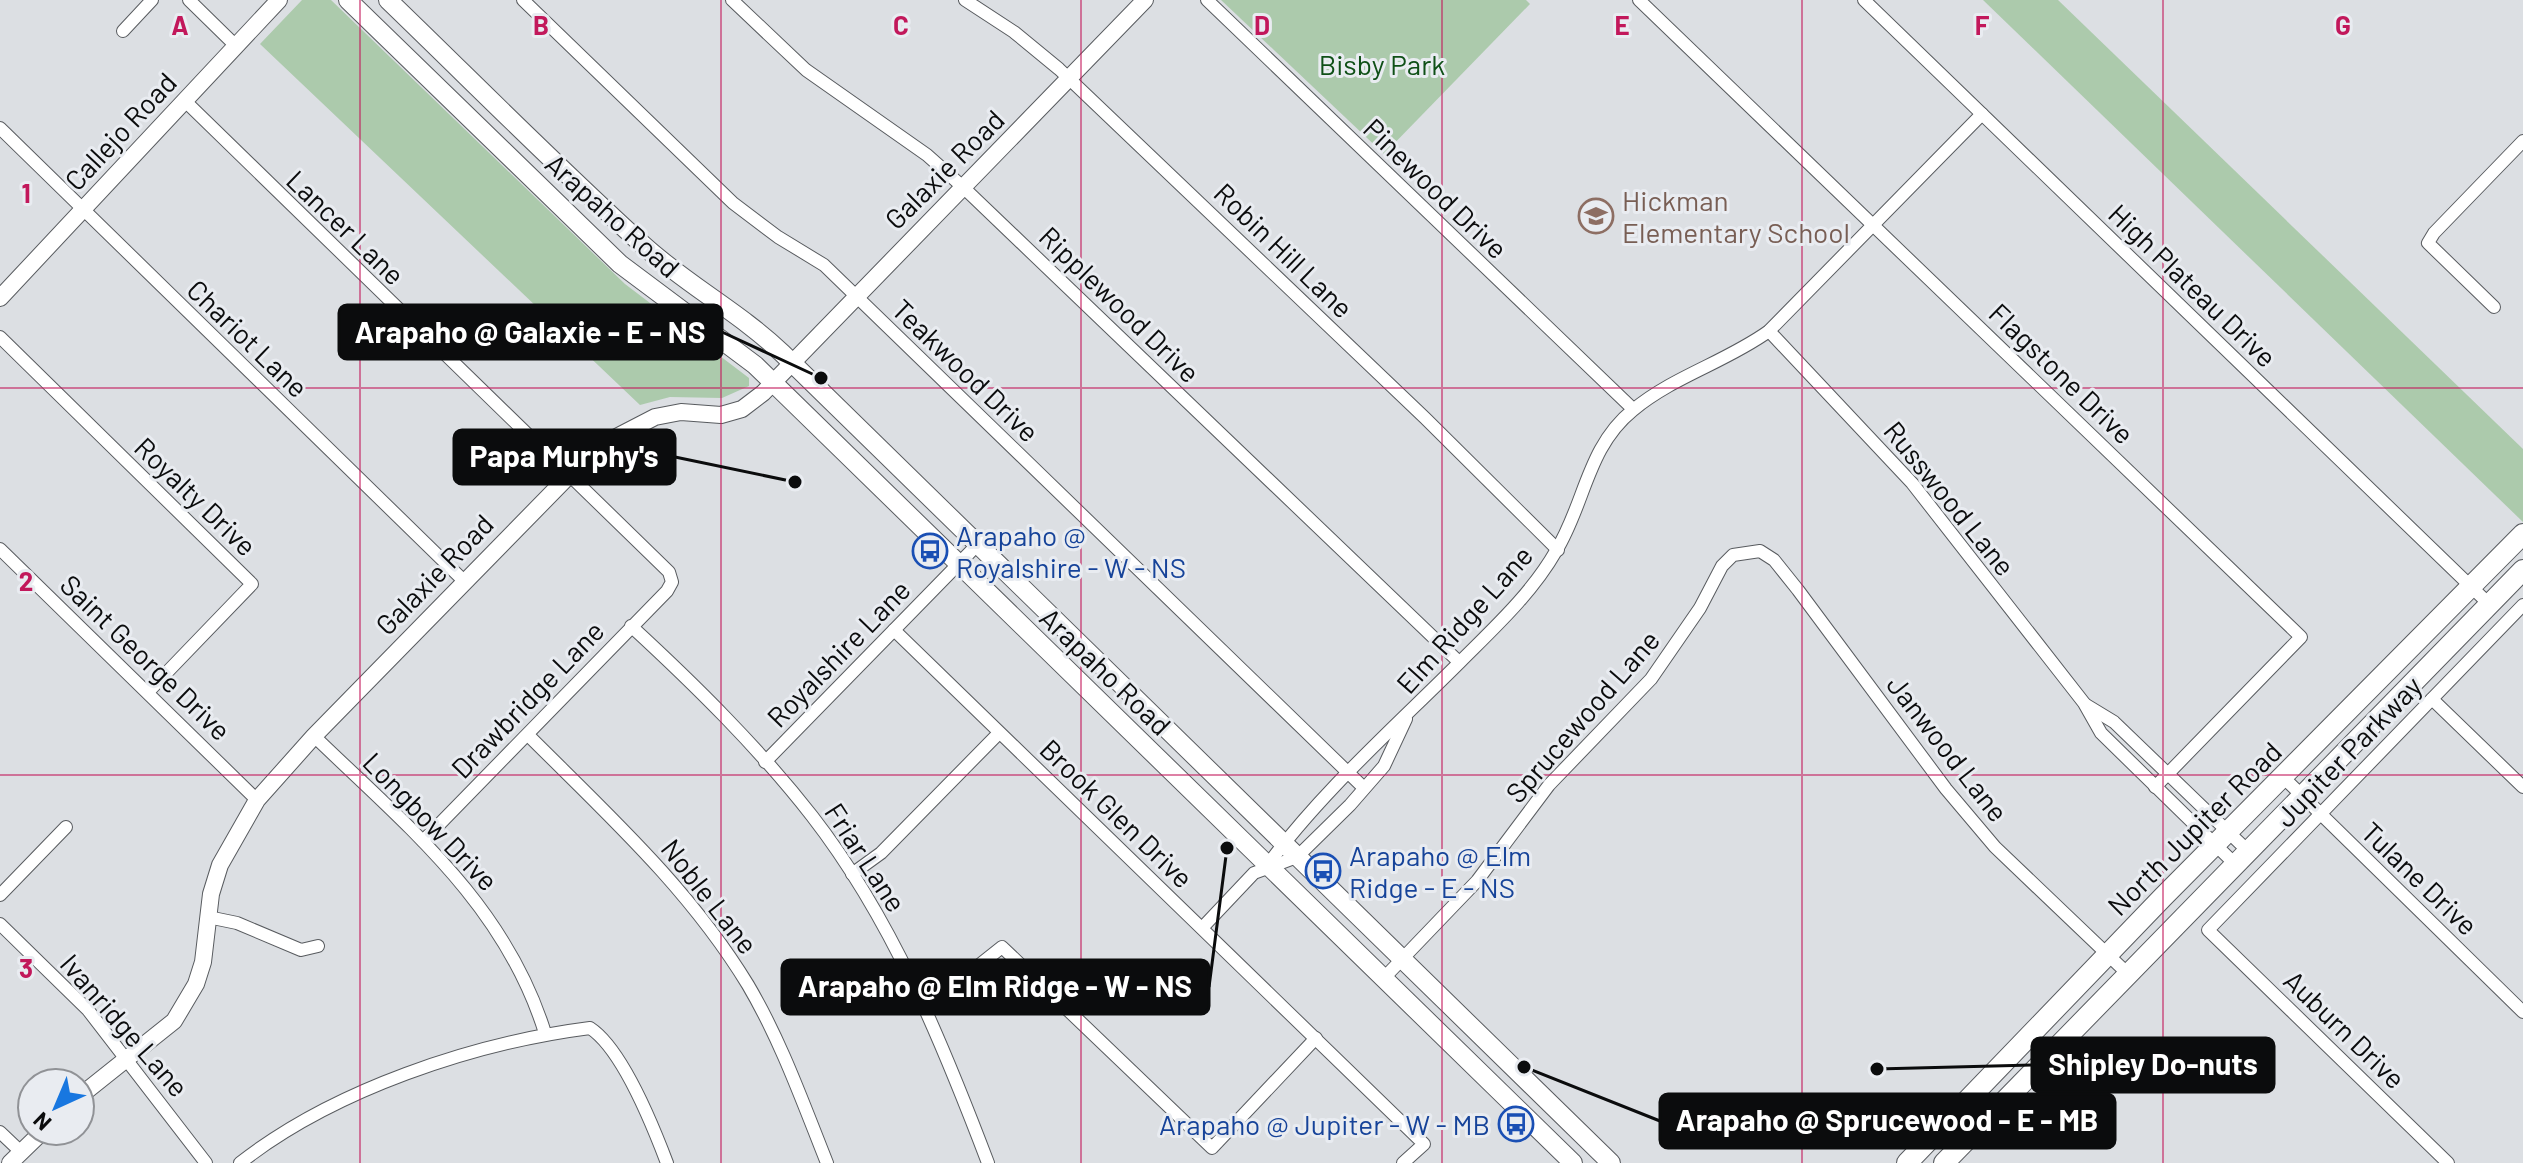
<svg xmlns="http://www.w3.org/2000/svg" width="2523" height="1163" font-family="Barlow,sans-serif">
	<style>
		.green { fill: #accaac }
		.lines { fill: none; stroke-linecap: round; stroke-linejoin: round }
		.minor-casing { stroke: #585b5f; stroke-width: 14 }
		.tertiary-casing { stroke: #585b5f; stroke-width: 18 }
		.secondary-casing { stroke: #585b5f; stroke-width: 20 }
		.primary-casing { stroke: #585b5f; stroke-width: 22 }
		.minor { stroke: #fff; stroke-width: 12 }
		.tertiary { stroke: #fff; stroke-width: 16 }
		.secondary { stroke: #fff; stroke-width: 18 }
		.primary { stroke: #fff; stroke-width: 20 }
		.grid { fill: none; stroke: #c2185b; stroke-width: 2; stroke-opacity: 0.55 }
		.labels { text-anchor: middle; dominant-baseline: central; stroke-width: 6; stroke-linejoin: round; paint-order: stroke }
		.park-label { font-size: 28px; fill: #0f5017; stroke: #e9ecf1 }
		.street-label { font-size: 28px; fill: #0b0c0d; stroke: #e9ecf1 }
		.education-label { font-size: 28px; fill: #785e54; stroke: #e9ecf1; text-anchor: start }
		.transit-label { font-size: 28px; fill: #164399; stroke: #e9ecf1; text-anchor: start }
		.grid-label { font-size: 26px; text-anchor: middle; font-weight: bold; fill: #c2185b; stroke: #e9ecf1; stroke-width: 6; stroke-linejoin: round; paint-order: stroke }
		.leader { fill: none; stroke: #0b0c0d; stroke-width: 3 }
		.callout-dot { fill: #0b0c0d; stroke: #e9ecf1; stroke-width: 3 }
		.callout { fill: #0b0c0d; stroke: #0b0c0d; stroke-width: 3 }
		.callout-label { font-size: 30px; text-anchor: middle; font-weight: bold; fill: #fff }
	</style>
	<rect width="100%" height="100%" fill="#dcdfe3"/>
	<!-- green -->
	<g class="green">
		<polygon points="302,0 331,0 625,284 749,378 749,386 722,398 670,397 640,405 260,44"/>
		<polygon points="1221,0 1526,0 1530,4 1384,154"/>
		<polygon points="1983,0 2058,0 2523,449 2523,522"/>
	</g>
	<g class="lines">
		<!-- minor casing -->
		<g class="minor-casing">
			<g id="minor">
				<polyline points="189,0 236,46"/>
				<polyline points="523,0 733,203 778,237 824,265 1364,788"/>
				<polyline points="732,0 806,70 927,155 964,188 1459,662"/>
				<polyline points="965,0 1014,32 1059,69 1425,418 1558,550"/>
				<polyline points="1207,0 1633,409"/>
				<polyline points="1639,0 2301,637 2155,787"/>
				<polyline points="1864,0 2489,604"/>
				<polyline points="123,31 152,0"/>
				<polyline points="184,100 669,572 672,582 667,591 423,841"/>
				<polyline points="0,128 463,580"/>
				<polyline points="2494,307 2428,243 2434,233 2523,141"/>
				<polyline points="1769,331 1912,483 2084,703 2101,733 2235,864"/>
				<polyline points="0,337 252,584 148,692"/>
				<polyline points="0,549 257,800"/>
				<path d="M631,626C695,685 758,747 812,816C892,919 942,1042 988,1163"/>
				<polyline points="894,630 1424,1144 1403,1163"/>
				<polyline points="2432,699 2523,787"/>
				<polyline points="2086,705 2114,722 2248,851"/>
				<path d="M528,735C607,814 689,888 748,985C781,1041 803,1103 827,1163"/>
				<path d="M314,736C407,826 505,904 545,1033"/>
				<polyline points="765,762 978,544"/>
				<polyline points="2283,777 2523,1012"/>
				<path d="M1266,867C1322,791 1395,727 1461,661C1495,627 1532,593 1556,551C1585,504 1587,447 1633,410C1674,376 1726,362 1769,331L1982,114"/>
				<polyline points="852,874 881,853 999,733"/>
				<polyline points="0,895 66,827"/>
				<polyline points="208,917 237,923 301,950 318,946"/>
				<polyline points="0,924 88,1010 206,1163"/>
				<polyline points="1202,928 1254,873 1297,857 1350,805 1384,766 1406,719"/>
				<polyline points="1383,979 1477,881 1549,785 1651,679 1700,608 1722,566 1733,555 1760,551 1774,560 1798,590 1946,789 1995,847 2127,973"/>
				<polyline points="922,999 963,978 1002,947 1212,1148 1316,1038"/>
				<polyline points="0,1132 21,1152"/>
				<path d="M240,1163C333,1090 473,1043 590,1028C622,1049 653,1126 667,1163"/>
				<polyline points="2448,1163 2208,930 2523,605"/>
			</g>
		</g>
		<!-- tertiary casing -->
		<g class="tertiary-casing">
			<g id="tertiary">
				<polyline points="0,298 279,0"/>
				<polyline points="80,1096 174,1021 196,984 203,962 211,894 220,865 257,800 314,736 597,447 655,417 681,412 721,415 742,409 763,393 1145,0"/>
				<polyline points="10,1163 43,1131"/>
			</g>
		</g>
		<!-- secondary casing -->
		<g class="secondary-casing">
			<g id="secondary">
				<polyline points="348,0 620,264 755,365 1573,1163"/>
				<path d="M388,0C473,82 556,166 643,245C687,285 739,312 782,353L1611,1163"/>
			</g>
		</g>
		<!-- primary casing -->
		<g class="primary-casing">
			<g id="primary">
				<polyline points="1907,1163 2163,897 2523,534"/>
				<polyline points="1944,1163 2523,570"/>
			</g>
		</g>
		<!-- minor -->
		<use href="#minor" class="minor"/>
		<!-- tertiary -->
		<use href="#tertiary" class="tertiary"/>
		<!-- secondary -->
		<use href="#secondary" class="secondary"/>
		<!-- primary -->
		<use href="#primary" class="primary"/>
	</g>
	<!-- grid -->
	<path class="grid" d="M360,0V1163M721,0V1163M1081,0V1163M1442,0V1163M1802,0V1163M2163,0V1163M0,388H2523M0,775H2523"/>
	<!-- icons -->
	<defs>
		<g id="school-ring" transform="scale(1.8)"><circle r="9.5" fill="#e9ecf1" stroke="#8d6e63" stroke-width="1.5"/><path d="M0-5L7-2L0 1L-7-2ZM-4 1L0 2.5L4 1V4Q0 6-4 4Z" fill="#8d6e63"/></g>
		<g id="bus-ring" transform="scale(1.8)"><circle r="9.5" fill="#e9ecf1" stroke="#1a4fb4" stroke-width="1.5"/><path d="M-5-6H5V4H4V6H2V4H-2V6H-4V4H-5ZM-3.5-4V0h7V-4ZM-3.5 1.2v1.5H-2V1.2ZM2 1.2v1.5H3.5V1.2Z" fill="#1a4fb4"/></g>
	</defs>
	<g fill-rule="evenodd">
		<use href="#school-ring" x="1596" y="216"/>
		<use href="#bus-ring" x="930" y="551"/>
		<use href="#bus-ring" x="1323" y="871"/>
		<use href="#bus-ring" x="1516" y="1124"/>
	</g>
	<g class="labels">
		<!-- park labels -->
		<g class="park-label">
			<text x="1382" y="64">Bisby Park</text>
		</g>
		<!-- street labels -->
		<g class="street-label">
			<text transform="translate(120 131) rotate(-47)">Callejo Road</text>
			<text transform="translate(944 169) rotate(-45)">Galaxie Road</text>
			<text transform="translate(1436 188) rotate(44)">Pinewood Drive</text>
			<text transform="translate(613 215) rotate(42)">Arapaho Road</text>
			<text transform="translate(346 227) rotate(44)">Lancer Lane</text>
			<text transform="translate(1284 250) rotate(44)">Robin Hill Lane</text>
			<text transform="translate(2193 285) rotate(44)">High Plateau Drive</text>
			<text transform="translate(1120 304) rotate(44)">Ripplewood Drive</text>
			<text transform="translate(248 338) rotate(44)">Chariot Lane</text>
			<text transform="translate(966 370) rotate(44)">Teakwood Drive</text>
			<text transform="translate(2062 373) rotate(44)">Flagstone Drive</text>
			<text transform="translate(196 496) rotate(44)">Royalty Drive</text>
			<text transform="translate(1950 498) rotate(51)">Russwood Lane</text>
			<text transform="translate(434 574) rotate(-46)">Galaxie Road</text>
			<text transform="translate(1464 619) rotate(-48)">Elm Ridge Lane</text>
			<text transform="translate(838 653) rotate(-46)">Royalshire Lane</text>
			<text transform="translate(146 657) rotate(44)">Saint George Drive</text>
			<text transform="translate(1106 671) rotate(44)">Arapaho Road</text>
			<text transform="translate(527 699) rotate(-46)">Drawbridge Lane</text>
			<text transform="translate(1582 716) rotate(-49)">Sprucewood Lane</text>
			<text transform="translate(1948 748) rotate(52)">Janwood Lane</text>
			<text transform="translate(2348 751) rotate(-46)">Jupiter Parkway</text>
			<text transform="translate(1117 813) rotate(44)">Brook Glen Drive</text>
			<text transform="translate(431 821) rotate(46)">Longbow Drive</text>
			<text transform="translate(2194 828) rotate(-45)">North Jupiter Road</text>
			<text transform="translate(866 857) rotate(57)">Friar Lane</text>
			<text transform="translate(2420 878) rotate(44)">Tulane Drive</text>
			<text transform="translate(710 896) rotate(52)">Noble Lane</text>
			<text transform="translate(125 1025) rotate(49)">Ivanridge Lane</text>
			<text transform="translate(2345 1029) rotate(44)">Auburn Drive</text>
		</g>
		<!-- education labels -->
		<g class="education-label">
			<text x="1622" y="200">Hickman<tspan x="1622" dy="32">Elementary School</tspan></text>
		</g>
		<!-- transit labels -->
		<g class="transit-label">
			<text x="956" y="535">Arapaho @<tspan x="956" dy="32">Royalshire - W - NS</tspan></text>
			<text x="1349" y="855">Arapaho @ Elm<tspan x="1349" dy="32">Ridge - E - NS</tspan></text>
			<text x="1490" y="1124" text-anchor="end">Arapaho @ Jupiter - W - MB</text>
		</g>
	</g>
	<g class="grid-label">
		<text x="180" y="35">A</text>
		<text x="541" y="35">B</text>
		<text x="901" y="35">C</text>
		<text x="1262" y="35">D</text>
		<text x="1622" y="35">E</text>
		<text x="1982" y="35">F</text>
		<text x="2343" y="35">G</text>
		<text x="26" y="203">1</text>
		<text x="26" y="591">2</text>
		<text x="26" y="978">3</text>
	</g>
	<!-- callouts -->
	<path class="leader" d="M821 378L722 332M795 482L675 457M1227 848L1209 987M1877 1069L2032 1065M1524 1067L1660 1121"/>
	<g class="callout-dot">
		<circle cx="821" cy="378" r="8"/>
		<circle cx="795" cy="482" r="8"/>
		<circle cx="1227" cy="848" r="8"/>
		<circle cx="1877" cy="1069" r="8"/>
		<circle cx="1524" cy="1067" r="8"/>
	</g>
	<g class="callout">
		<rect x="339" y="305" width="383" height="54" rx="8"/>
		<rect x="454" y="430" width="221" height="54" rx="8"/>
		<rect x="782" y="960" width="427" height="54" rx="8"/>
		<rect x="2032" y="1038" width="242" height="54" rx="8"/>
		<rect x="1660" y="1094" width="455" height="54" rx="8"/>
	</g>
	<g class="callout-label">
		<text x="530" y="343">Arapaho @ Galaxie - E - NS</text>
		<text x="564" y="467">Papa Murphy's</text>
		<text x="995" y="997">Arapaho @ Elm Ridge - W - NS</text>
		<text x="2153" y="1075">Shipley Do-nuts</text>
		<text x="1887" y="1131">Arapaho @ Sprucewood - E - MB</text>
	</g>
	<!-- north arrow -->
	<g transform="translate(56 1107) rotate(224)"><circle r="38" fill="#e9ecf1" stroke="#909296" stroke-width="2"/>
	<path d="M0-6L14 30L0 20L-14 30Z" fill="#1877e0"/>
	<text y="-12" font-size="22" font-weight="bold" text-anchor="middle" fill="#0b0c0d">N</text>
	</g>
</svg>
